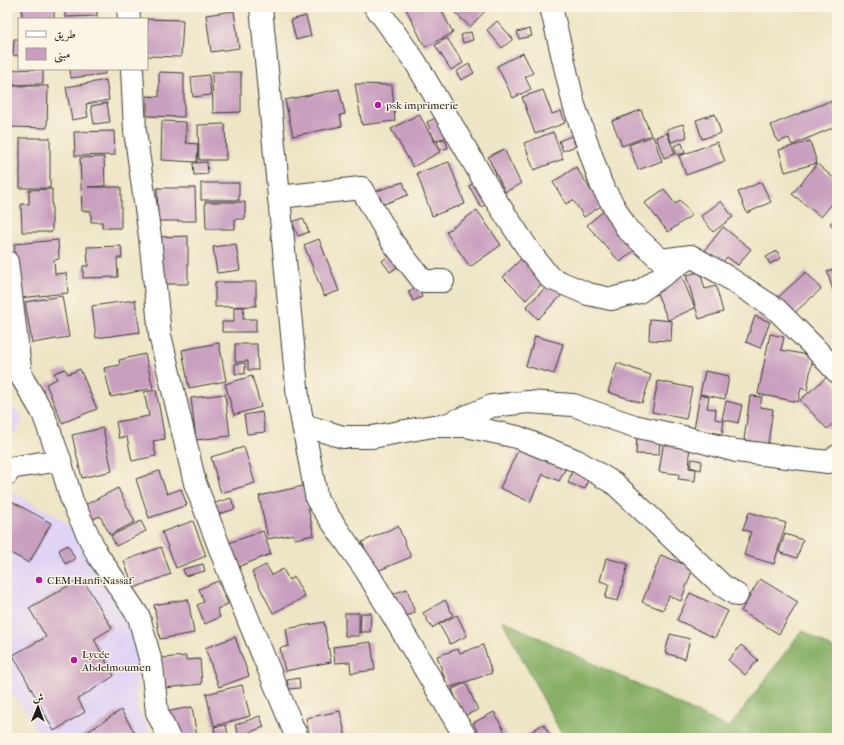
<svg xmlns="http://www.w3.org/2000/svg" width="844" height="745" font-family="'IM FELL French Canon',Amiri,serif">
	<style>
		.built { fill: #e0d4f4 }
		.forest { fill: #87b066; stroke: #526641 }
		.building { fill: #c89fbf }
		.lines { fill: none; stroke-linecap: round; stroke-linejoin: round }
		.minor-casing { stroke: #3b3a35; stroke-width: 24 }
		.minor { stroke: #fff; stroke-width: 22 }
		.poi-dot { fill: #b5179e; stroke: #fcf5e5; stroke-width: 1.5 }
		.labels { text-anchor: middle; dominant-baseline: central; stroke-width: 3; stroke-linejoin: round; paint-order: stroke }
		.poi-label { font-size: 11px; fill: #1c1c1c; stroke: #fcf5e5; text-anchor: start }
	</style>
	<rect width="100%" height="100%" fill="#fcf5e5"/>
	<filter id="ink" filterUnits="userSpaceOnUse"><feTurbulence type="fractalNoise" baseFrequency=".025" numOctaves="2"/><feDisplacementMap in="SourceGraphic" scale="8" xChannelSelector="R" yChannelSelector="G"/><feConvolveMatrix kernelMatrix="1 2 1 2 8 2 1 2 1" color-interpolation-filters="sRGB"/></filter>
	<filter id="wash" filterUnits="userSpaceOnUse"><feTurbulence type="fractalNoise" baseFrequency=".012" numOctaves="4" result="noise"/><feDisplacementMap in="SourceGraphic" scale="16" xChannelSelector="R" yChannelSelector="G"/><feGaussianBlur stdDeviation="0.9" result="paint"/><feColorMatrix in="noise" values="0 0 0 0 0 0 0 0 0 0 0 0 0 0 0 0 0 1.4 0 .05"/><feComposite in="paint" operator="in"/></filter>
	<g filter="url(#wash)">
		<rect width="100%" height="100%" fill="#ede5c5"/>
		<!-- built -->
		<g class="built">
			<polygon points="7,399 23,419 7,447"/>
			<polygon points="7,489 57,516 107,559 135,625 144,672 137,679 137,707 153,738 35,738 35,730 29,715 7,688 7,639 24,635 7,636"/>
		</g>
		<!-- forest -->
		<polygon class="forest" points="502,620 729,728 802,630 837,651 837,738 562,738 561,733"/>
		<g id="blocks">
			<!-- building -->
			<g class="building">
				<rect x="22" y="7" width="32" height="12"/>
				<polygon points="65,7 97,7 97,16 65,17"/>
				<polygon points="137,7 166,7 166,9 138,10"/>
				<polygon points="405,7 440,7 453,33 425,47"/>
				<polygon points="449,7 489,7 470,27"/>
				<polygon points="234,11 239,48 211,52 206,15"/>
				<polygon points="306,16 311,36 296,40 291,20"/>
				<polygon points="147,19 183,20 181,57 147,56"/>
				<polygon points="497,21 513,39 502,48 487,30"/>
				<polygon points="530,29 532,36 519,39 517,32"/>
				<polygon points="471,32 473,40 463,43 461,35"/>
				<polygon points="447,38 463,63 451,70 435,45"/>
				<polygon points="14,39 19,39 19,56 13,55"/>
				<polygon points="523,53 533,73 525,77 531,89 513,98 497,66"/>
				<polygon points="469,64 474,73 461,80 456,72"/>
				<polygon points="43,69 43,84 7,85 7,70"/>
				<polygon points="70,69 105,69 105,74 71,78"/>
				<polygon points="159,72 184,73 184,117 147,116 147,96 159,97"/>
				<polygon points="212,72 241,72 241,112 213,113"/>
				<polygon points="209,75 211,95 193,97 191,77"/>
				<polygon points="106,80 109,100 86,104 88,117 72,120 66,87"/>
				<polygon points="355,84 392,85 395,121 362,125"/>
				<polygon points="11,86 48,86 47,128 10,127"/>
				<polygon points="339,89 345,114 340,115 342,126 293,136 285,100"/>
				<polygon points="543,90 552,114 561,111 565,123 535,134 522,97"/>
				<polygon points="830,101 837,119 837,126 792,145 789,138 778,142 771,125"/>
				<polygon points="107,103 110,122 94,124 91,106"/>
				<polygon points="641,110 651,135 622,146 612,121"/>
				<polygon points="419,114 440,152 413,167 391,129"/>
				<polygon points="715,114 721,133 702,139 696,120"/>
				<polygon points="438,117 446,137 435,141 427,122"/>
				<polygon points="162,121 186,122 186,143 198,144 197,162 161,160"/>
				<polygon points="225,124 226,160 199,160 198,125"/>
				<polygon points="683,124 687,137 671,142 667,129"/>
				<polygon points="114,131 115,155 75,156 74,132"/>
				<polygon points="553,132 563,159 534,170 524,143"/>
				<polygon points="667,133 675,154 664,158 656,137"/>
				<polygon points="571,136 576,146 563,151 559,141"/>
				<polygon points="653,136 662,161 638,170 629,145"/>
				<rect x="20" y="138" width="30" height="50"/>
				<polygon points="445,139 448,148 440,150 437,141"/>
				<polygon points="810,141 817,163 785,172 779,150"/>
				<polygon points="717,142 725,161 686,175 679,156"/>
				<polygon points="682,143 685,153 677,155 674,146"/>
				<polygon points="504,149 521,184 505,192 488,157"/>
				<polygon points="104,157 105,186 88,187 121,187 121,228 102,228 102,222 91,222 91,211 82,211 80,158"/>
				<polygon points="207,162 208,174 194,175 193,163"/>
				<polygon points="449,162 465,204 432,216 417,173"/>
				<polygon points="817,164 835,179 837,177 837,198 821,217 792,194"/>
				<polygon points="576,167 601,206 584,217 573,200 566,204 553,182"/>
				<polygon points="480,180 492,201 481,207 469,186"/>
				<polygon points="403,182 408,195 376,207 371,193"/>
				<polygon points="761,182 771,202 747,213 738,192"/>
				<rect x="201" y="183" width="38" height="17"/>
				<polygon points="157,188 195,188 196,221 158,221"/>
				<polygon points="52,189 52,232 22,232 21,204 29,204 29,190"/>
				<polygon points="664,189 675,204 680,200 692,215 668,232 645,203"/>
				<polygon points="721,201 733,217 713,232 701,216"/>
				<polygon points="205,202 245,202 245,219 235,219 235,229 206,229"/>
				<polygon points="607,208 642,244 620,262 587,225"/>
				<polygon points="477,210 501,245 470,267 446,232"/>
				<polygon points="303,218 309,232 298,236 292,222"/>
				<polygon points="837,219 837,234 830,223"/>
				<polygon points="723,227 751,249 738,265 727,257 722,263 705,250"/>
				<polygon points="188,236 188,284 158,284 158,237"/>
				<polygon points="319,239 339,291 324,296 304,245"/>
				<polygon points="58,240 59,259 54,260 55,274 66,273 68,293 19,298 14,244"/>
				<polygon points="236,244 240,270 217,273 213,247"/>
				<polygon points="121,246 122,258 117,258 118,277 83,278 83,266 88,266 87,247"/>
				<polygon points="777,251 781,258 770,264 766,257"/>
				<polygon points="394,252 402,264 390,272 382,261"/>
				<polygon points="524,256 547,278 526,300 503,277"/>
				<polygon points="837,268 837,293 834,294 827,271"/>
				<polygon points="700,272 705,289 716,286 723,312 699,319 686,275"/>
				<polygon points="806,272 821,289 792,315 776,299"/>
				<polygon points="680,273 695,308 668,320 653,284"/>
				<polygon points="552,281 564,293 538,319 526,307"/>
				<polygon points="215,282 256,282 256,306 215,307"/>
				<polygon points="418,287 422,297 413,301 408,291"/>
				<polygon points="62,296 69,337 32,343 25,302"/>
				<polygon points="135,300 140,332 96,338 92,306"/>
				<polygon points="234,307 244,307 243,319 256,319 256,332 222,332 222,322 234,322"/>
				<polygon points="755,316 770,322 760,348 746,342"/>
				<polygon points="650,319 672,321 671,341 649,340"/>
				<polygon points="770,334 784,337 781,350 813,356 807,390 801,388 798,402 758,394"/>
				<polygon points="535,336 563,344 554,374 526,366"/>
				<polygon points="219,343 226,381 189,388 182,350"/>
				<polygon points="235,344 257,344 258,370 248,370 248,361 235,362"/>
				<polygon points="145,354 153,388 111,397 104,368 120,365 119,360"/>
				<polygon points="245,363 245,374 235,374 235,364"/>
				<polygon points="617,363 651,375 642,403 608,392"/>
				<polygon points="65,369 68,374 80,369 97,409 62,423 46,384 57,379 54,373"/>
				<polygon points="705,371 729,376 725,399 700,394"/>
				<polygon points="252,376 261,407 234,415 225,384"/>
				<polygon points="828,376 837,386 837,420 827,429 800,400"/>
				<polygon points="658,381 692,388 686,419 652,412"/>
				<polygon points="156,390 165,439 153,441 156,456 132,461 127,437 119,438 116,422 149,416 144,392"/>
				<polygon points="225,394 230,436 196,440 191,398"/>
				<polygon points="700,395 709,397 707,408 716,409 715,419 724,421 722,434 694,429"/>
				<polygon points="750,396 762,397 760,407 773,409 768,444 744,440"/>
				<polygon points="726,401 742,405 738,423 722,419"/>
				<polygon points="262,412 265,432 247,434 244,415"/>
				<polygon points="103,428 112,471 82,478 72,435"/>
				<polygon points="637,434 660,435 659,455 636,454"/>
				<polygon points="664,440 690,444 689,456 690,457 689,468 696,469 695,481 678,479 679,474 659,472"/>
				<polygon points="521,444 567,466 559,481 543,474 530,502 500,488"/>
				<polygon points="244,447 255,483 221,493 211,457"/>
				<polygon points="692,459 702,461 701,470 690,467"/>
				<polygon points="159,471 167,494 181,489 187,505 149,518 136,479"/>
				<polygon points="572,471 589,477 585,489 568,483"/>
				<polygon points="303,486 314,535 295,539 293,534 268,539 259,496"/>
				<polygon points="118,488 135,522 110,535 100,516 87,522 79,508"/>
				<polygon points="231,498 235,509 216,515 212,504"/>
				<polygon points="11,501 51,523 29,563 7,551 7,508"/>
				<polygon points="749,512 786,523 774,564 744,555 751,532 743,529"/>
				<polygon points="141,521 146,531 116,546 111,536"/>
				<polygon points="193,521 206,556 176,568 162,532"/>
				<polygon points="398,526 411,557 375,572 362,542"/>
				<polygon points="263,531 271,554 235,568 226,544"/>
				<polygon points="785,534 803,540 797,558 779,552"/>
				<polygon points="68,545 75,559 65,564 59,550"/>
				<polygon points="161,547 171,574 134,588 124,561"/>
				<polygon points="661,555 693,568 681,601 669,596 663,610 642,602"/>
				<polygon points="606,558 628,564 618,601 605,598 609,584 600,581"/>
				<polygon points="203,564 205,571 185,576 183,569"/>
				<polygon points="266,565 272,575 283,569 289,580 294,577 305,597 273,613 252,572"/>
				<polygon points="82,578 112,628 94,639 114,676 78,699 85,712 54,731 13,655 46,637 29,608"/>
				<polygon points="760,579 798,602 779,634 741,611"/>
				<polygon points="218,581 228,604 217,609 220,617 205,624 197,605 204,602 199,589"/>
				<polygon points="407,589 415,613 395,620 387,596"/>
				<polygon points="690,593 728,611 715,638 677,620"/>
				<polygon points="188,599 194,633 160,639 154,605"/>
				<polygon points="445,600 453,615 432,628 423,613"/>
				<rect x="345" y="613" width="14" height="23"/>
				<polygon points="361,613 371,613 370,632 360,632"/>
				<polygon points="457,615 467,636 450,644 439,624"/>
				<polygon points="324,622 331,662 285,671 280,648 289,646 286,629"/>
				<polygon points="670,634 690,639 685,659 665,653"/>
				<polygon points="235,637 249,676 219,687 205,648"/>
				<polygon points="371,642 375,670 351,673 350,662 335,663 333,647"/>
				<polygon points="483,645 492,673 448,688 437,656 458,649 460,653"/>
				<polygon points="741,645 758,660 745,675 728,660"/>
				<polygon points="186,656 186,660 200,659 202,684 165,688 162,658"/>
				<polygon points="299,678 300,688 289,689 287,680"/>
				<polygon points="466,683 478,710 463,716 452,689"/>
				<polygon points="242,685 250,716 214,726 206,694"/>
				<polygon points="192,707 197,737 170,738 165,712"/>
				<polygon points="121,710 138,738 78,738"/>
				<polygon points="340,711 346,738 310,738 306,718"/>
				<polygon points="494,712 508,738 481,738 473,723"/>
				<polygon points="260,716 264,727 239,736 235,725"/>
				<polygon points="543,724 552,738 522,738"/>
				<polygon points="226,725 228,735 216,738 214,727"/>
			</g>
		</g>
	</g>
	<g filter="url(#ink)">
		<use href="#blocks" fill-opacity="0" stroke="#3b3a35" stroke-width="1"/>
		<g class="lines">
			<!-- minor casing -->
			<g class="minor-casing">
				<g id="minor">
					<polyline points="128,7 129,19"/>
					<polyline points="261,7 298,398 317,500 367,572 466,738"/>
					<polyline points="375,7 381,14 416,63 493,196 530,252 550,278 588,294 611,299 639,292 688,258"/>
					<polyline points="551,7 574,105 601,184 627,229 661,260 691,256 724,275 776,309 812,345 837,372"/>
					<polyline points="132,69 135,131 150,237 160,335 195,483 230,575 297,738"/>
					<polyline points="279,197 361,188 393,243 423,281 443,281"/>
					<polyline points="7,262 21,376"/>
					<polyline points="7,362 21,376 43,413 60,460 72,501 97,554 139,617 152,666 157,712 169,738"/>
					<polyline points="448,424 492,406 528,402 573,405 634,426 688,438 736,451 828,462 837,456"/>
					<polyline points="303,425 343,437 372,437 433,426 466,426 517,437 577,461 615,484 723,586 737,595"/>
					<polyline points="7,474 10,468 60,460"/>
				</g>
			</g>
			<!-- minor -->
			<use href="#minor" class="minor"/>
		</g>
	</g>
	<!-- markers -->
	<g class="poi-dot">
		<circle cx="378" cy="105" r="4"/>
		<circle cx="39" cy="580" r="4"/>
		<circle cx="74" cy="660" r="4"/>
	</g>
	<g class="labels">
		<!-- poi labels -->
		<g class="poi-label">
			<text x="386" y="105">psk imprimerie</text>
			<text x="47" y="580">CEM Hanfi Nassaf</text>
			<text x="82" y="654">Lycée<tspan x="82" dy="13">Abdelmoumen</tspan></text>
		</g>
	</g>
	<!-- margin -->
	<rect width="844" height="745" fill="none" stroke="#fcf5e5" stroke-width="24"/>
	<!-- legend -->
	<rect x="18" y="18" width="130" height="52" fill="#fcf5e5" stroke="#a29e95"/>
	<rect x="26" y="31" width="20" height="6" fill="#ffffff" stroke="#a29e95"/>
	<text x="54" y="38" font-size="12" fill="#1c1c1c">طريق</text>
	<rect x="26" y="48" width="20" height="12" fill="#c89fbf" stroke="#a29e95"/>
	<text x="54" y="58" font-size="12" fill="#1c1c1c">مبنى</text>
	<!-- north arrow -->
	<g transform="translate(38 707) rotate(1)" stroke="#fcf5e5" stroke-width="3" paint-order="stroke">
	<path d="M0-3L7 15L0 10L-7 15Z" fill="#1c1c1c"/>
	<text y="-6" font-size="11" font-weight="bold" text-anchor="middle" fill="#1c1c1c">ش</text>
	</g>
</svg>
